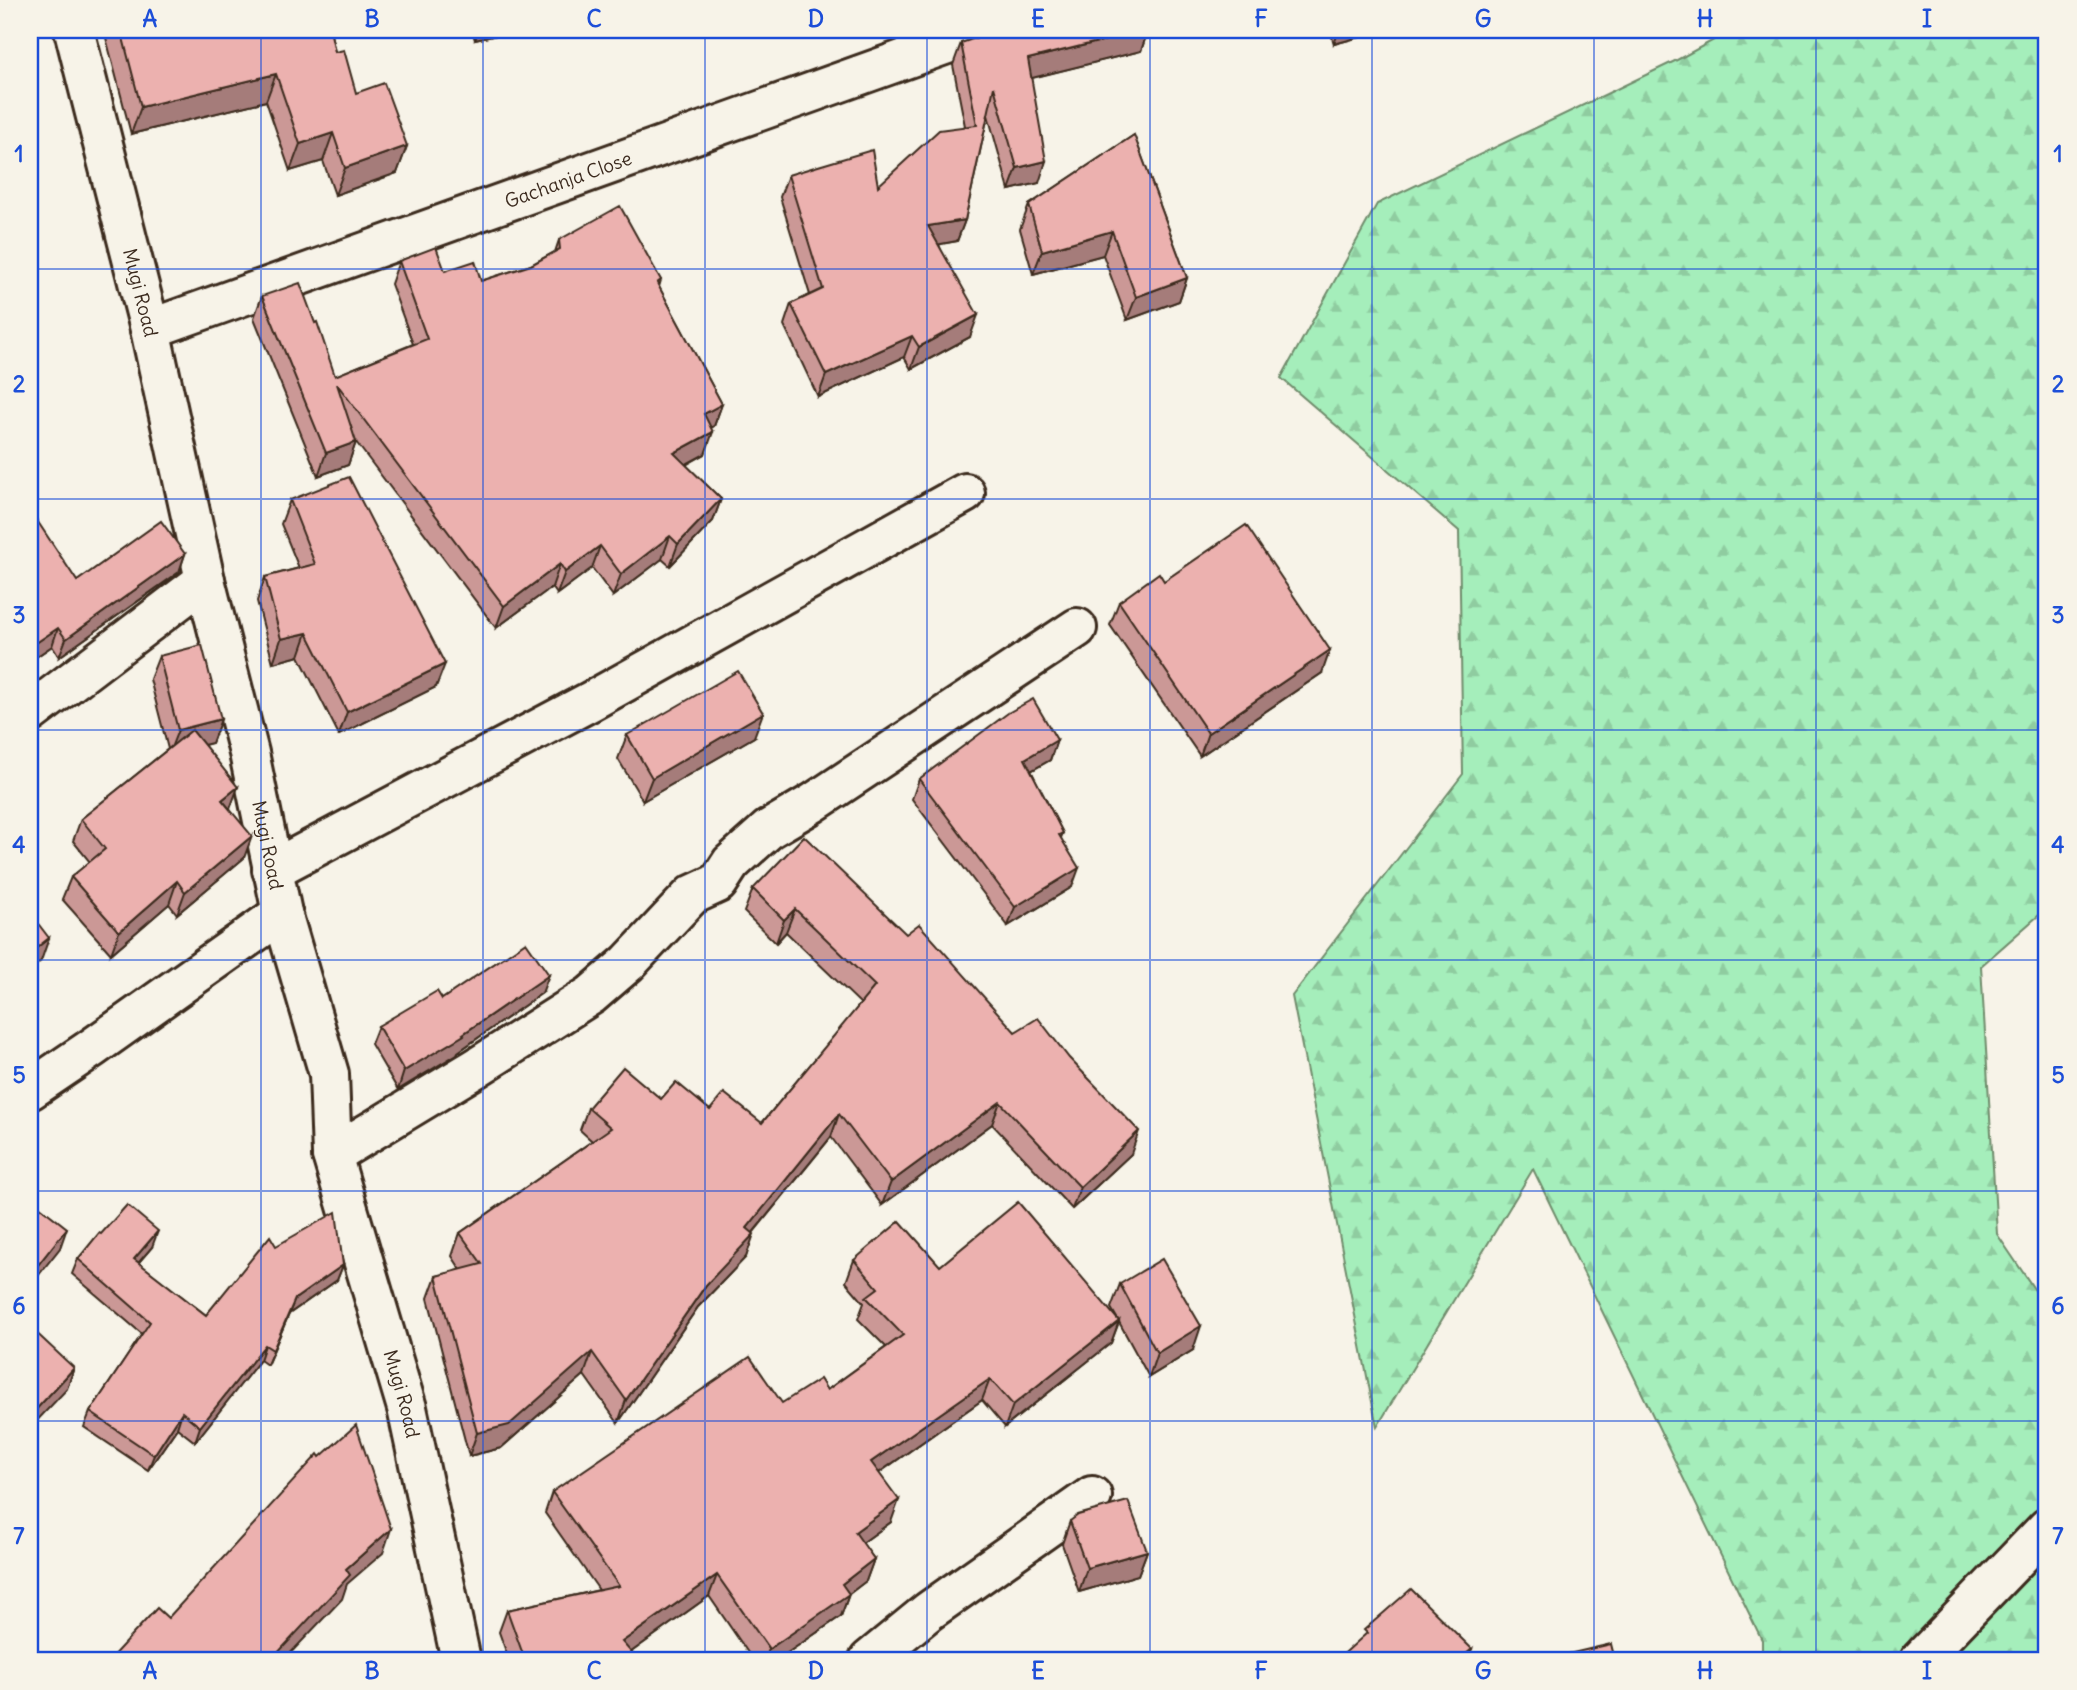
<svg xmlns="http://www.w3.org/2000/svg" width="2077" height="1690" font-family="Delius,sans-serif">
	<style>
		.forest { fill: url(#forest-firs); stroke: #708c6c; stroke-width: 2 }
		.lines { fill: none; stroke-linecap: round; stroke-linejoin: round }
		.minor-casing { stroke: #3b2a1e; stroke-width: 44 }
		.minor { stroke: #f7f3e8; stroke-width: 38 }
		.wall { fill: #cb9896; stroke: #3b2a1e; stroke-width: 2 }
		.shaded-wall { fill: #a57c7a; stroke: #3b2a1e; stroke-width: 2 }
		.building { fill: #ecb1af; stroke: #3b2a1e; stroke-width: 2 }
		.grid { fill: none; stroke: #1d4ed8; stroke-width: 2; stroke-opacity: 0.55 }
		.labels { text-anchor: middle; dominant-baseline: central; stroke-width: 5; stroke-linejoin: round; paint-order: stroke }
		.street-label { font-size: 19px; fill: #3b2a1e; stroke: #f7f3e8 }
		.neatline { fill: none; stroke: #1d4ed8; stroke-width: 2.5 }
		.grid-label { font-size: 23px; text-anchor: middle; font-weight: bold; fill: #1d4ed8 }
	</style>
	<defs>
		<pattern id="forest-firs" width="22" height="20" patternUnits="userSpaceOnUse" patternTransform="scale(1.75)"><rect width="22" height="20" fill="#a5eebb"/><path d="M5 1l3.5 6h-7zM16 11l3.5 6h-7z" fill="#8fcca0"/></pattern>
	</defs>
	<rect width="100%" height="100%" fill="#f7f3e8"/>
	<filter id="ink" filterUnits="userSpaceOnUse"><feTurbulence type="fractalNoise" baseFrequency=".0143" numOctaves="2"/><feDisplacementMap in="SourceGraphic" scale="14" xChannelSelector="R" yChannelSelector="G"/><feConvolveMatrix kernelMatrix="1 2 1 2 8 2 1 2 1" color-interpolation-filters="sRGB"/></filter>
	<g filter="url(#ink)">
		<!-- forest -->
		<polygon class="forest" points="1732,30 2047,30 2047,908 1981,966 1997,1234 2047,1308 2047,1660 1762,1660 1762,1640 1533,1169 1377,1427 1292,996 1463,774 1459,531 1281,378 1377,204 1677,60"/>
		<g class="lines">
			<!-- minor casing -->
			<g class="minor-casing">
				<g id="minor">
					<path id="s1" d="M74,30L150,329L205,580L249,753L282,913L329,1074L332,1155L407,1408L461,1660"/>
					<path id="s2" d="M150,329L986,30"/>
					<polyline points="30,713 205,580"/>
					<polyline points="272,870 591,701 965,493"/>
					<polyline points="30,1090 92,1048 282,913"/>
					<polyline points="332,1155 476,1068 591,995 628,963 692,895 718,883 731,863 769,829 813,803 1077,628"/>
					<polyline points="869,1660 929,1611 1092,1496"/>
					<polyline points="1920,1660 2047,1528"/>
				</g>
			</g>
			<!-- minor -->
			<use href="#minor" class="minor"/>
		</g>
		<!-- wall -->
		<g class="wall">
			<polygon points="104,30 330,30 335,52 356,93 407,146 397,173 335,195 323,161 290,171 266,101 131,134"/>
			<polygon points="472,30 518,30 475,40"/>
			<polygon points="1148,30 1141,51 1031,78 1039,183 1009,190 988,115 965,220 957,241 939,244 970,337 911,369 904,357 818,397 784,325 791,304 810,295 780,197 788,175 878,186 965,126 953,65 961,43"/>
			<polygon points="1330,30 1386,30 1334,44"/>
			<polygon points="1134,135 1187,278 1179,301 1127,320 1103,255 1033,274 1020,229 1029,205"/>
			<polygon points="559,240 661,280 659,287 722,404 714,426 711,428 705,454 686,465 721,499 713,521 670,566 662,559 613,596 592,568 557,594 552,587 496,628 356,442 348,465 318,476 254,318 262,296 335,376 413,344 391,284 399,261 445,271 481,281 531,265 555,252"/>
			<polygon points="290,500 436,687 339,735 299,656 273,663 257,601 265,577 299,568 281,524"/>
			<polygon points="185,554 179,572 59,657 52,646 30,661 77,581"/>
			<polygon points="1164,581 1322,673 1200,756 1110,625 1119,602"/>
			<polygon points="159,656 221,719 212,743 204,745 230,809 244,858 177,914 169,904 111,954 62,899 71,877 90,862 73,841 81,819 168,749 150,679"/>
			<polygon points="627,735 754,737 643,801 618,759"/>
			<polygon points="1057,740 1050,760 1031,771 1063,833 1061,838 1072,887 1008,926 912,799 919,779"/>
			<polygon points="753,889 906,934 1015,1032 1131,1154 1072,1209 992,1124 882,1205 831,1137 753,1233 746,1257 698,1307 618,1423 584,1375 501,1448 469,1456 428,1298 436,1276 461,1270 452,1256 460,1233 592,1141 580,1130 588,1108 661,1099 710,1110 762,1123 861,1004 786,932 776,943 744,912"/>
			<polygon points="542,993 458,1052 457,1054 398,1090 371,1044 378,1026 442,999"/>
			<polygon points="101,1234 152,1247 138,1263 206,1315 276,1246 343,1265 337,1280 289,1314 267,1365 260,1360 195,1442 177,1428 148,1470 84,1427 90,1412 142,1334 72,1274 78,1259"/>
			<polygon points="854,1260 940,1266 1117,1318 1111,1308 1120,1284 1193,1350 1149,1377 1119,1322 1111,1343 1005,1427 982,1400 879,1473 891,1522 862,1543 874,1559 866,1581 849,1594 841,1616 777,1660 753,1660 709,1596 631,1652 638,1660 509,1660 499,1632 507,1610 599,1590 545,1513 552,1492 782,1403 827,1390 886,1347 858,1319 864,1303 846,1282"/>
			<polygon points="1070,1521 1147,1551 1138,1575 1079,1592 1062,1544"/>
		</g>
		<!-- shaded-wall -->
		<g class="shaded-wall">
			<polygon points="479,30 518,30 475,40"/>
			<polygon points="1148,30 1141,51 1020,81 1028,59"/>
			<polygon points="1339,30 1386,30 1334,44"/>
			<polygon points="276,74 266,101 131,134 141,107"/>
			<polygon points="333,133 323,161 290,171 300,144"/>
			<polygon points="407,146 397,173 335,195 345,168"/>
			<polygon points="1046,161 1039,183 1009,190 1017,168"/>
			<polygon points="965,220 957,241 920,248 928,226"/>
			<polygon points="1112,231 1103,255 1033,274 1042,251"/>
			<polygon points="35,243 30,258 30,246"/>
			<polygon points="1187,278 1179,301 1127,320 1136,297"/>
			<polygon points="978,315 970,337 911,369 919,347"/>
			<polygon points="912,336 904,357 818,397 826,375"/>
			<polygon points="722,404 714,426 695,436 704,414"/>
			<polygon points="713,432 705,454 666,475 674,453"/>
			<polygon points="356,442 348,465 318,476 326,453"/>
			<polygon points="35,467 30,481 30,470"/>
			<polygon points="721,499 713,521 670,566 678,544"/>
			<polygon points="670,536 662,559 613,596 621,574"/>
			<polygon points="600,546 592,568 557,594 565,572"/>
			<polygon points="185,554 179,572 59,657 66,639"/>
			<polygon points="560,564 552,587 496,628 504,606"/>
			<polygon points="58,628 52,646 30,661 30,647"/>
			<polygon points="307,633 299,656 273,663 281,639"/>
			<polygon points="1330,650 1322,673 1200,756 1208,733"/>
			<polygon points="445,664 436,687 339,735 347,712"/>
			<polygon points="763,713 754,737 643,801 652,778"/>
			<polygon points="221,719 212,743 169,753 178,730"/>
			<polygon points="1057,740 1050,760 1018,778 1025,759"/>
			<polygon points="238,787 230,809 222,800"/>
			<polygon points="252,836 244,858 177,914 185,892"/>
			<polygon points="1079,868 1072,887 1008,926 1015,907"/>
			<polygon points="177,881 169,904 111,954 119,932"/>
			<polygon points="795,909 786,932 776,943 784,920"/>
			<polygon points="49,938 41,961 30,970 30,953"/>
			<polygon points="549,975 542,993 458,1052 457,1054 398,1090 404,1071 463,1034"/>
			<polygon points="1000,1102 992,1124 882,1205 891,1182"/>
			<polygon points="839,1114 831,1137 742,1246 754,1234 746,1257 698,1307 618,1423 626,1400 706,1285 747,1228"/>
			<polygon points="1139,1131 1131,1154 1072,1209 1080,1187"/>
			<polygon points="67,1228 60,1248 30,1286 30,1275"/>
			<polygon points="158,1231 152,1247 128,1275 134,1259"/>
			<polygon points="343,1265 337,1280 289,1314 267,1365 295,1299"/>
			<polygon points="1119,1321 1111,1343 1005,1427 1013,1405"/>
			<polygon points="1201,1326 1193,1350 1149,1377 1157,1353"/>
			<polygon points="265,1345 260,1360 195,1442 200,1427"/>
			<polygon points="592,1352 584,1375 501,1448 469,1456 477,1433"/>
			<polygon points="74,1368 67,1389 30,1428 30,1416"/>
			<polygon points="990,1379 982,1400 863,1484 871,1462"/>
			<polygon points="182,1412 177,1428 148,1470 154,1455"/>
			<polygon points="899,1500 891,1522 847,1554 855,1532"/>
			<polygon points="391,1529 383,1553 347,1584 342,1599 284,1660 272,1660 273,1658 346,1569"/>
			<polygon points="1147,1551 1138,1575 1079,1592 1087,1568"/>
			<polygon points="874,1559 866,1581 845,1597 849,1594 841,1616 777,1660 765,1660 769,1649 842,1584"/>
			<polygon points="717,1575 709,1596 620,1660 622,1642"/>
			<polygon points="1472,1649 1468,1660 1459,1660"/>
		</g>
		<!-- building -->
		<g class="building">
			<polygon points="121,30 330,30 335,52 344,50 356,93 384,83 407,146 345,168 333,133 300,144 276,74 141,107"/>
			<polygon points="999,30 1146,30 1028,59 1046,161 1017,168 994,87 965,220 928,226 978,315 919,347 912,336 826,375 791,304 823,289 788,175 872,150 878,186 939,130 977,125 961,43"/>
			<polygon points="1134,135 1187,278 1136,297 1112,231 1042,251 1029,205"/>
			<polygon points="620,206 661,280 657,283 722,404 704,414 713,432 674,453 721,499 678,544 670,536 621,574 600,546 565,572 560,564 504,606 337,384 356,442 326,453 262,296 300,283 315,323 317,322 335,376 427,339 399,261 436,247 445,271 475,261 481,281 531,265 560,249 559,240"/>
			<polygon points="30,235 35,243 30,246"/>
			<polygon points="30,459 35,467 30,470"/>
			<polygon points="349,477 445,664 347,712 307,633 281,639 265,577 315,564 290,500"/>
			<polygon points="30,510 77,581 161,521 185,554 66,639 58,628 30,647"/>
			<polygon points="1246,525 1330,650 1208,733 1119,602 1159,573 1164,581"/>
			<polygon points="202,645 221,719 178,730 159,656"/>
			<polygon points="738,671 763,713 652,778 627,735"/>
			<polygon points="1033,699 1057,740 1025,759 1063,833 1059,835 1079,868 1015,907 919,779 1008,713"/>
			<polygon points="192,730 238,787 222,800 252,836 185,892 177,881 119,932 71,877 105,849 81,819"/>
			<polygon points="804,836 906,934 919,924 1015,1032 1038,1018 1069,1058 1139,1131 1080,1187 1000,1102 891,1182 839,1114 747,1228 754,1234 706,1285 626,1400 592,1352 509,1425 477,1433 436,1276 482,1264 460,1233 611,1128 588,1108 623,1067 661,1099 676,1082 710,1110 724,1093 762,1123 875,986 795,909 784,920 753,889"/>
			<polygon points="30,913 49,938 30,953"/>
			<polygon points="526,942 549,975 463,1034 464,1035 404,1071 378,1026 437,991 442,999"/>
			<polygon points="30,1199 67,1228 30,1275"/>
			<polygon points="1018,1202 1119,1321 1013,1405 990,1379 871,1462 899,1500 855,1532 874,1559 842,1584 849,1594 769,1649 717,1575 622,1642 638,1660 525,1660 507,1610 619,1586 552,1492 750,1357 782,1403 820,1379 827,1390 903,1335 866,1297 878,1288 854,1260 900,1221 940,1266"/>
			<polygon points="127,1205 158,1231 134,1259 206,1315 270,1236 276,1246 336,1212 343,1265 295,1299 273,1350 265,1345 200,1427 182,1412 154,1455 90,1412 150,1322 78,1259 99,1233 101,1234"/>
			<polygon points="1162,1259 1201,1326 1157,1353 1120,1284"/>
			<polygon points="30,1327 74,1368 30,1416"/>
			<polygon points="356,1425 391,1529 346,1569 350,1575 273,1658 276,1660 109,1660 157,1608 168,1618 318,1454 320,1457"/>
			<polygon points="1128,1501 1147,1551 1087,1568 1070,1521 1078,1515"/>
			<polygon points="1411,1589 1472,1649 1459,1660 1337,1660 1367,1633 1364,1630"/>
			<polygon points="1611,1644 1615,1660 1543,1660"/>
		</g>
	</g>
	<!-- grid -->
	<path class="grid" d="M261,30V1660M483,30V1660M705,30V1660M927,30V1660M1150,30V1660M1372,30V1660M1594,30V1660M1816,30V1660M30,269H2047M30,499H2047M30,730H2047M30,960H2047M30,1191H2047M30,1421H2047"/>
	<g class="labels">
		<!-- street labels -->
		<g class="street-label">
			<text stroke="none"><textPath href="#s2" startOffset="444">Gachanja Close</textPath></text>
			<text stroke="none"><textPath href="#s1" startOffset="271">Mugi Road</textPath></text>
			<text stroke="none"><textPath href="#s1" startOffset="838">Mugi Road</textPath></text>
			<text stroke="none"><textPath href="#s1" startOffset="1405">Mugi Road</textPath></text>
		</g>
	</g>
	<!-- margin -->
	<rect width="2077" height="1690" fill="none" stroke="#f7f3e8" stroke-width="77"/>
	<rect x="38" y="38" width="2000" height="1614" class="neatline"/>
	<g class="grid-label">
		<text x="150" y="27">A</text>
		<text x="372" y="27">B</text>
		<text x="594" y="27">C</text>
		<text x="816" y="27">D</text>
		<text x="1038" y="27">E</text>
		<text x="1261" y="27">F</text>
		<text x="1483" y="27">G</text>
		<text x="1705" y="27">H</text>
		<text x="1927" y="27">I</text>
		<text x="19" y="162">1</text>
		<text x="2058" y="162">1</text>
		<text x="19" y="392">2</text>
		<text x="2058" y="392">2</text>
		<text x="19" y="623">3</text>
		<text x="2058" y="623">3</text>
		<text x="19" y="853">4</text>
		<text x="2058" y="853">4</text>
		<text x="19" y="1083">5</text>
		<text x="2058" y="1083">5</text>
		<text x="19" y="1314">6</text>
		<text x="2058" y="1314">6</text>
		<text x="19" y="1544">7</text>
		<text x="2058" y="1544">7</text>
		<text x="150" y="1679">A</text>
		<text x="372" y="1679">B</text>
		<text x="594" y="1679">C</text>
		<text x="816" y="1679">D</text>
		<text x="1038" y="1679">E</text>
		<text x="1261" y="1679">F</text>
		<text x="1483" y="1679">G</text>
		<text x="1705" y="1679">H</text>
		<text x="1927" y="1679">I</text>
	</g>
</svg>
